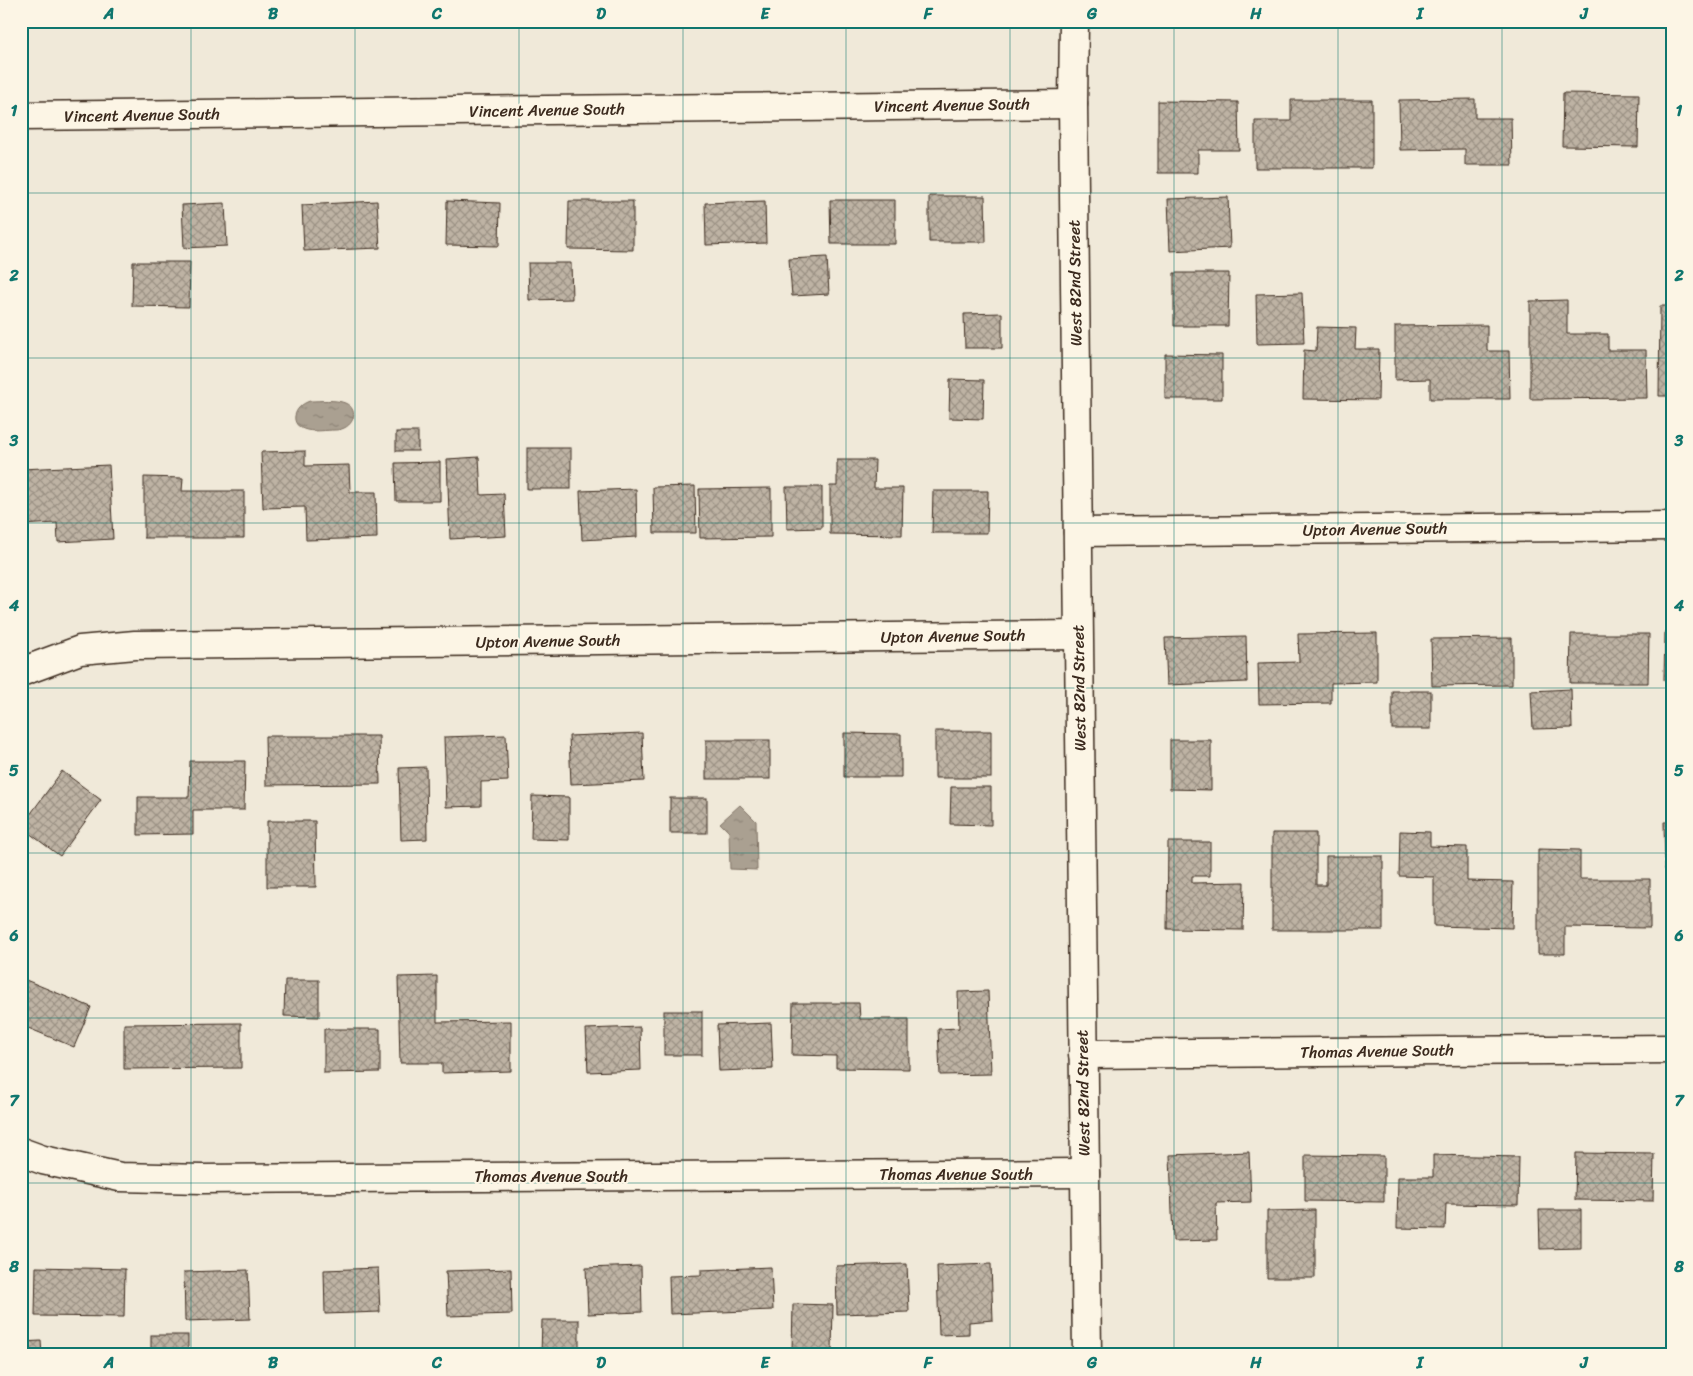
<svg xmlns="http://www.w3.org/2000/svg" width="1693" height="1376" font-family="Sriracha,sans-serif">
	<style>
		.water { fill: url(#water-ripples); stroke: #7e7163 }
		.building { fill: url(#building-cross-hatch); stroke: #3b2a1e }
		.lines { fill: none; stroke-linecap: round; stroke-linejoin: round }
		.street-casing { stroke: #3b2a1e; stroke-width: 31 }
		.street { stroke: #fcf5e5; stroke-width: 28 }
		.grid { fill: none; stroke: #0f766e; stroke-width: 1; stroke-opacity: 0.55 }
		.labels { text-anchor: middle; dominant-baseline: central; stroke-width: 4.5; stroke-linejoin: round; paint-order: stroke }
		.street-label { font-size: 16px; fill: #3b2a1e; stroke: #fcf5e5 }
		.neatline { fill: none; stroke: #0f766e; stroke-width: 2 }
		.grid-label { font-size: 16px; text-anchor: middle; font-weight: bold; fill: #0f766e }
	</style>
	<defs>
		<pattern id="water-ripples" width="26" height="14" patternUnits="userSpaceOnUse" patternTransform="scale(1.25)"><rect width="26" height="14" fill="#aaa091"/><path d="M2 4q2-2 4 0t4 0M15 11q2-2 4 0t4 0" fill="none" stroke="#8c8376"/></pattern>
		<pattern id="building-cross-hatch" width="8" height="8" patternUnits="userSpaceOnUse" patternTransform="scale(1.25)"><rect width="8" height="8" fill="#beb3a4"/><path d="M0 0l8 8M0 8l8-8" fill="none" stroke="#9c9285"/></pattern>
	</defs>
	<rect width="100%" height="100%" fill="#f0e9d9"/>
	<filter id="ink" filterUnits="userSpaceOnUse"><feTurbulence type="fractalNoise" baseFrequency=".02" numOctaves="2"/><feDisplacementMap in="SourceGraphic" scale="10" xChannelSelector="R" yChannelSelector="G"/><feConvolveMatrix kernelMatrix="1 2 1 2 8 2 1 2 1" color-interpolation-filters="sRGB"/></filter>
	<g filter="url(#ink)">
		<!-- water -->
		<g class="water">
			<path d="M310,401C320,401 335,399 345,403C361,410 353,430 335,430C326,430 316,432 307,430C288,426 293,406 310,401Z"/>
			<polygon points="740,805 756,821 757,870 730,869 729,832 720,823"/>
		</g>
		<!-- building -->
		<g class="building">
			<polygon points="1563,93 1639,94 1638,147 1562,146"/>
			<polygon points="1475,99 1475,118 1511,118 1512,165 1465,165 1465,149 1400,150 1399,100"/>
			<polygon points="1291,100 1372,100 1372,168 1255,168 1255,121 1291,121"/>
			<polygon points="1158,101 1238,102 1239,150 1198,150 1198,173 1158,173"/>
			<polygon points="929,196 985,196 986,242 929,242"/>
			<polygon points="1228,197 1230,248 1170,251 1168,199"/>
			<polygon points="830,200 895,200 895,244 831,244"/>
			<polygon points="377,201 380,248 304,251 302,205"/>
			<polygon points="447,201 500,203 499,246 446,245"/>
			<polygon points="569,201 633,201 633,250 568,249"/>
			<polygon points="765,201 766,243 706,245 705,203"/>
			<polygon points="225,203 227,246 184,248 182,205"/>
			<polygon points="827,257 829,294 792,296 789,259"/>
			<polygon points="133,262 190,262 189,307 132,306"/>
			<polygon points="528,263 571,263 572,299 529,300"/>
			<polygon points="1174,273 1229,273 1228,326 1174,326"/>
			<polygon points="1302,293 1304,343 1257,344 1256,294"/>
			<polygon points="1567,300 1567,334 1608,334 1608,350 1646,350 1647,398 1530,399 1530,301"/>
			<polygon points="1660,306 1672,306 1672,396 1659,396"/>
			<polygon points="1002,313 1002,348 965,348 964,314"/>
			<polygon points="1487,325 1487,351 1509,351 1510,399 1430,399 1430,379 1395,380 1395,326"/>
			<polygon points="1317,327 1356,328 1355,349 1379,349 1378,400 1303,399 1304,350 1316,351"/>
			<polygon points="1165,354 1222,355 1222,399 1165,399"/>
			<polygon points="950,379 984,380 983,419 949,418"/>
			<rect x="396" y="432" width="22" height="19"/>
			<rect x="527" y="448" width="44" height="41"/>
			<polygon points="305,451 305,466 349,465 350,492 376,492 377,538 306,540 305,507 263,508 261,452"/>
			<polygon points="479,457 481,495 504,494 506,536 450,539 447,459"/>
			<polygon points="837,460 875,460 874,488 903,488 902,535 830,534 830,486 837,486"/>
			<polygon points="440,462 440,501 396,501 395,463"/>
			<polygon points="109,465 113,539 58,542 57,523 21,525 21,469"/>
			<polygon points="144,477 183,478 182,491 244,491 244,538 144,538"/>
			<polygon points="695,486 696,533 654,533 653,487"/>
			<polygon points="786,487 822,487 822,528 787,529"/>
			<polygon points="771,488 771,537 700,538 699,489"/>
			<polygon points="636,489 637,537 582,540 580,491"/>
			<polygon points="933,491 988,491 987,533 932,533"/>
			<polygon points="1665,632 1672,632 1672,680 1664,680"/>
			<polygon points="1377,633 1377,682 1331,683 1331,703 1259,704 1258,663 1299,662 1298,634"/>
			<polygon points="1571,634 1649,634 1648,683 1570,683"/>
			<polygon points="1246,636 1247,682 1167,685 1165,638"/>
			<polygon points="1512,638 1512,685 1432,686 1431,639"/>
			<polygon points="1571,689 1572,728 1533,729 1531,691"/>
			<rect x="1392" y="691" width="39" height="38"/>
			<rect x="935" y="731" width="56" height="47"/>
			<polygon points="642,733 644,781 571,784 569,736"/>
			<polygon points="844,733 901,734 901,777 844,777"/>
			<polygon points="506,735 508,781 481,782 481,806 446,807 444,737"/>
			<polygon points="265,736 379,736 380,784 266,785"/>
			<rect x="706" y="740" width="64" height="39"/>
			<polygon points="1170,740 1211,740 1211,790 1170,789"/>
			<polygon points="190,761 245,761 244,810 193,810 193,834 138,835 138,797 189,797"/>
			<polygon points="426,767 427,839 401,840 399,768"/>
			<polygon points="62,771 101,800 60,856 21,827"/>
			<polygon points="951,787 991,787 991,825 950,824"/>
			<polygon points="532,796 569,797 569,840 531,839"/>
			<rect x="670" y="798" width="37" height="35"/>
			<polygon points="267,821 315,821 316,887 267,887"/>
			<polygon points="1664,822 1672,822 1672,870 1665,870"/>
			<polygon points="1400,831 1430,832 1430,846 1467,847 1467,881 1513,882 1512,928 1434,926 1434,877 1399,876"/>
			<polygon points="1272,833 1316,833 1316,885 1326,885 1326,856 1383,856 1383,930 1272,930"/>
			<polygon points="1168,842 1210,842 1210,876 1192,876 1192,883 1244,882 1243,930 1167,929"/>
			<polygon points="1538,849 1580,850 1580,879 1650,879 1650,928 1565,927 1565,954 1538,954"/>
			<polygon points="437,976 437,1022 511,1021 511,1071 442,1073 442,1063 400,1063 398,977"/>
			<polygon points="21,978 91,1007 74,1047 21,1025"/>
			<polygon points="285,980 319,980 319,1017 284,1016"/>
			<polygon points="988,991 991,1074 940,1075 938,1029 959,1028 958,992"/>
			<polygon points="793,1003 859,1003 860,1019 909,1019 909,1069 836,1068 836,1056 792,1055"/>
			<rect x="664" y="1011" width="38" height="44"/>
			<polygon points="241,1023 241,1068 124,1069 124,1024"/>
			<polygon points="771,1023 773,1069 719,1071 717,1025"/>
			<polygon points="640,1027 641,1070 588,1072 586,1029"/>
			<polygon points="324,1029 380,1029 380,1072 324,1073"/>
			<polygon points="1249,1152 1251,1202 1216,1203 1217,1240 1173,1241 1170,1155"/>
			<polygon points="1576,1153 1654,1154 1653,1201 1575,1200"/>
			<polygon points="1305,1155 1384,1156 1384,1202 1305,1201"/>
			<polygon points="1433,1155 1519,1157 1518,1205 1446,1204 1445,1229 1397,1228 1398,1177 1433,1177"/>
			<polygon points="1315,1210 1315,1278 1267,1278 1267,1211"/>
			<polygon points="1539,1210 1581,1210 1581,1248 1540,1249"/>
			<polygon points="907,1264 909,1312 837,1314 836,1266"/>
			<polygon points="991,1264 993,1320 969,1322 969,1334 939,1335 937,1266"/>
			<polygon points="641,1266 642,1312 588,1314 586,1268"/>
			<polygon points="36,1267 125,1269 124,1317 35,1316"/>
			<polygon points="771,1267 773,1310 670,1314 669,1276 701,1275 701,1270"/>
			<polygon points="378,1268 380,1312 325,1314 324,1270"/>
			<polygon points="511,1269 512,1314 448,1316 446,1271"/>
			<polygon points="248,1270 250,1319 185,1321 184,1272"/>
			<polygon points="793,1304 833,1305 832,1351 792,1350"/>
			<polygon points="542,1320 579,1320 579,1355 541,1355"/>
			<rect x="151" y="1335" width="37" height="20"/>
			<polygon points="41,1341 42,1355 21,1355 21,1342"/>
		</g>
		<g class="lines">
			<!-- street casing -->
			<g class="street-casing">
				<g id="street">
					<polyline points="1074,21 1073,104 1087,1355"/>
					<polyline points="21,116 1073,104"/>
					<polyline points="1078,532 1672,526"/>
					<polyline points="21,672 80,650 135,645 1078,635"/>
					<polyline points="1083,1054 1672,1049"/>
					<polyline points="21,1152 43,1160 120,1177 202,1179 1085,1173"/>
				</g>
			</g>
			<!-- street -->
			<use href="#street" class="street"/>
		</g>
	</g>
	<!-- grid -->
	<path class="grid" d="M191,21V1355M355,21V1355M519,21V1355M683,21V1355M846,21V1355M1010,21V1355M1174,21V1355M1338,21V1355M1502,21V1355M21,193H1672M21,358H1672M21,523H1672M21,688H1672M21,853H1672M21,1018H1672M21,1183H1672"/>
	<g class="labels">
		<!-- street labels -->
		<g class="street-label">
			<text transform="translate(952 105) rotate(-1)">Vincent Avenue South</text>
			<text transform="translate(547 110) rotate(-1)">Vincent Avenue South</text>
			<text transform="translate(142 115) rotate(-1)">Vincent Avenue South</text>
			<text transform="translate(1075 283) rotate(-91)">West 82nd Street</text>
			<text transform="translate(1375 529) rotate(-1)">Upton Avenue South</text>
			<text transform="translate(953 636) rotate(-1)">Upton Avenue South</text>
			<text transform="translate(548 641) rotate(-1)">Upton Avenue South</text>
			<text transform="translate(1079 688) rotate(-91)">West 82nd Street</text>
			<text transform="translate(1377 1051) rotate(-1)">Thomas Avenue South</text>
			<text transform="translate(1083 1093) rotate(-91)">West 82nd Street</text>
			<text x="956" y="1174">Thomas Avenue South</text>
			<text x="551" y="1176">Thomas Avenue South</text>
		</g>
	</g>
	<!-- margin -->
	<rect width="1693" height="1376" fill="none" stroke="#fcf5e5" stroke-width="55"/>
	<rect x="28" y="28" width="1638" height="1320" class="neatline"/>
	<g class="grid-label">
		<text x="109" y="19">A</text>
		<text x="273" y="19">B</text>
		<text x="437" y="19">C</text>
		<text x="601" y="19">D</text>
		<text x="765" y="19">E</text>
		<text x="928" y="19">F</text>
		<text x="1092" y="19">G</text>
		<text x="1256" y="19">H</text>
		<text x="1420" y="19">I</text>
		<text x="1584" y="19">J</text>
		<text x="14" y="116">1</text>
		<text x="1679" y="116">1</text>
		<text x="14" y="281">2</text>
		<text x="1679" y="281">2</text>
		<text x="14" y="446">3</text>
		<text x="1679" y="446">3</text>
		<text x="14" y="611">4</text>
		<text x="1679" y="611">4</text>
		<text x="14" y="776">5</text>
		<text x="1679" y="776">5</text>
		<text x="14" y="941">6</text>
		<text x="1679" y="941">6</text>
		<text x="14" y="1106">7</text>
		<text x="1679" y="1106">7</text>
		<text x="14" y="1272">8</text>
		<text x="1679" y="1272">8</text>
		<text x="109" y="1368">A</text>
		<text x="273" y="1368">B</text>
		<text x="437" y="1368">C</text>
		<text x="601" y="1368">D</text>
		<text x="765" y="1368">E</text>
		<text x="928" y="1368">F</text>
		<text x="1092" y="1368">G</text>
		<text x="1256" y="1368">H</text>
		<text x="1420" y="1368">I</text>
		<text x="1584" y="1368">J</text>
	</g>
</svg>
